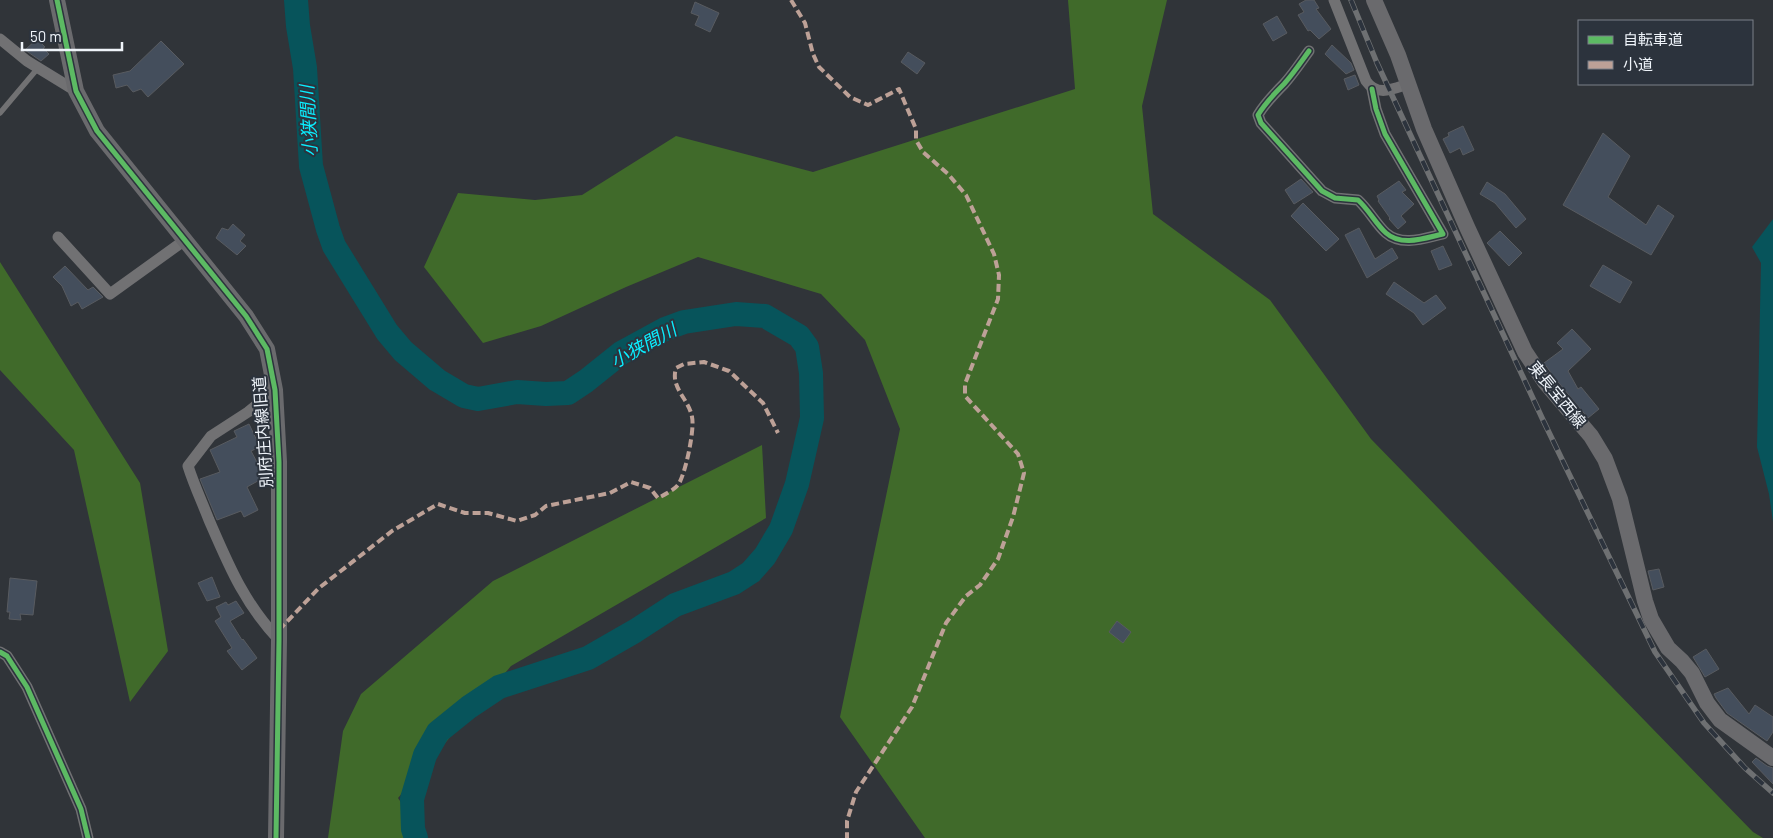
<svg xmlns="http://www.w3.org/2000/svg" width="1773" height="838" font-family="Barlow,'Noto Sans JP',sans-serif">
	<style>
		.forest { fill: #406a2a }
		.water { fill: #07545b }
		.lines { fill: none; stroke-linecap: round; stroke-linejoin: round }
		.river { stroke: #07545b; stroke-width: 24 }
		.building { fill: #444e5c; stroke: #585b60 }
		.lane { stroke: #717173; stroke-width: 5.5 }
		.street { stroke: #717173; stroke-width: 11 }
		.secondary { stroke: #6a6a6d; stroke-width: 16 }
		.rail-casing { stroke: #6e7072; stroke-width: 5.5 }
		.rail { stroke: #2c333d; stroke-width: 4; stroke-dasharray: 11; stroke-linecap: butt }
		.quiet { stroke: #bda197; stroke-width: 4; stroke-dasharray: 8 4; stroke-linecap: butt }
		.cycleway-casing { stroke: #2c333d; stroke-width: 8 }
		.cycleway { stroke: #5cba63; stroke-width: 5 }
		.labels { text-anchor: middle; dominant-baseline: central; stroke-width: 4; stroke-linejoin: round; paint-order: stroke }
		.street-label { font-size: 16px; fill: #eff4fa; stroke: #2c333d }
		.water-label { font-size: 18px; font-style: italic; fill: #0aeeff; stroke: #2c333d }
	</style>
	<rect width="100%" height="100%" fill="#303439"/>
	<!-- forest -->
	<g class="forest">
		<polygon points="1068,0 1167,0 1142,106 1153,214 1270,300 1371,439 1753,832 1763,838 925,838 840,717 900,429 865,340 821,294 698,257 626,287 541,326 483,343 424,267 458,193 535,200 582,195 676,136 813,172 1075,89"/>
		<polygon points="0,262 140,483 168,651 130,702 74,450 0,370"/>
		<polygon points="762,445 766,518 511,666 398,798 425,838 328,838 343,731 361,694 493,581"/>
	</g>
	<!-- water -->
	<polygon class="water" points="1773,219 1773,522 1769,494 1757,447 1761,263 1752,247"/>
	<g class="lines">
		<!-- river -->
		<polyline class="river" points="296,0 298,26 305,68 311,166 328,229 334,246 387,332 403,351 437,380 464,396 478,399 517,392 546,394 568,393 586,381 621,353 665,329 684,322 736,314 765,316 799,336 807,347 811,373 812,418 797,484 781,529 765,556 751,572 734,583 675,605 635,631 588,658 499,687 469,707 438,732 425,755 412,799 413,829 416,838"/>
	</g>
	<!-- building -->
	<g class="building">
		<polygon points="1306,0 1314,0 1319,8 1316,9 1331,29 1319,39 1310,30 1308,31 1298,15 1304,12 1299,4"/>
		<polygon points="695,2 719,13 710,32 695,25 699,16 691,13"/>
		<polygon points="1277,16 1287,33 1273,41 1263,24"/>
		<polygon points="37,39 45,47 43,48 49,54 41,61 25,50"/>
		<polygon points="161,41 184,64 148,97 141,89 133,92 127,85 116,88 113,75 130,71"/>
		<polygon points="1332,45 1351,63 1354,70 1346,74 1325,54"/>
		<polygon points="908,52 925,63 917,74 901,62"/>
		<polygon points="1355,75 1359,85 1348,90 1344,79"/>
		<polygon points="1463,126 1474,150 1463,155 1460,148 1450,153 1443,139 1449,136 1448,133"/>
		<polygon points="1603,133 1630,156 1608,197 1646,225 1658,205 1674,216 1651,255 1563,205"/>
		<polygon points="1301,179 1313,192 1294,204 1285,190"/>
		<polygon points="1399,181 1406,190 1402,192 1414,204 1401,216 1406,222 1398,229 1389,219 1390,218 1378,201 1379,200 1377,196"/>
		<polygon points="1487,182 1505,194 1526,219 1516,228 1495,203 1480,194"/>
		<polygon points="1303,203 1339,239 1326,251 1291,216"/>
		<polygon points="233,224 245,235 240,241 246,246 237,255 216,238 222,228 228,230"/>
		<polygon points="1359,228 1375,259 1392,248 1398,258 1367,278 1345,235"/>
		<polygon points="1500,231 1522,253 1509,266 1487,243"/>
		<polygon points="1443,246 1452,265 1439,270 1431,251"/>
		<polygon points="1603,265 1632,282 1620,303 1590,286"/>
		<polygon points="65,266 88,290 93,287 103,297 82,309 78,302 71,306 62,286 53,277"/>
		<polygon points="1394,282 1424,303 1436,295 1446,308 1423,325 1414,313 1386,294"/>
		<polygon points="1572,329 1591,349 1568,371 1578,389 1581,387 1599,409 1588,418 1554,377 1544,363 1563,349 1557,343"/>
		<polygon points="249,424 260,447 251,451 265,477 247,487 258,510 244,517 241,511 217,520 200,479 220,472 210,450 237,437 234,431"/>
		<polygon points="1659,569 1664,587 1653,590 1648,571"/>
		<polygon points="212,577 220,597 207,601 198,583"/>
		<polygon points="10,578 37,581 33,615 20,614 21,620 9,619 10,612 7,612"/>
		<polygon points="236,601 244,613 230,621 242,640 243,639 257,658 242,670 227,651 232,648 215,621 221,617 216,607 226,602 228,605"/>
		<polygon points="1117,621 1131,632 1123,643 1109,632"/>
		<polygon points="1706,649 1719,669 1705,677 1693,657"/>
		<polygon points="1728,688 1749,714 1755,705 1773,717 1773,732 1767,741 1727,713 1716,698 1714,694"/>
		<polygon points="1756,758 1767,766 1773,768 1773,784 1752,762"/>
	</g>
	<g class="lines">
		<!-- lane -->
		<polyline class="lane" points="0,113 38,68"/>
		<!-- street -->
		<g class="street">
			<path d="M1334,0L1366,81C1377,97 1393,89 1408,84"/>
			<polyline points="0,39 27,61 76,91"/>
			<path d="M1309,51C1301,62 1293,74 1284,84C1274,94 1265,103 1258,115L1261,123L1322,191L1335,198L1358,200C1369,210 1376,224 1386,233C1402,247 1425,238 1443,234L1385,134L1376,109L1372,89"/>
			<polyline points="58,237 110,294 185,240"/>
			<path d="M275,390L248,412L211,436L188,466C194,485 202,502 209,520C229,566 244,603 279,640"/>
			<polyline points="0,652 7,656 27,687 81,809 88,838"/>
		</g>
		<!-- secondary -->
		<g class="secondary">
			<polyline points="57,0 76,91 97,131 246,316 267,349 275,390 279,462 279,640 276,838"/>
			<polyline points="1374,0 1398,55 1424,129 1467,227 1525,352 1545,382 1591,436 1605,459 1620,499 1645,601 1651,619 1668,648 1682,661 1692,673 1707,703 1720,720 1773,758"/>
		</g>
		<!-- rail casing -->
		<g class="rail-casing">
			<polyline id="rail" points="1351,0 1377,63 1543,420 1655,652 1704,723 1745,768 1773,793"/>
		</g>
		<!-- rail -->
		<use href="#rail" class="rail"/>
		<!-- quiet -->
		<g class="quiet">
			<polyline points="791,0 805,23 813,54 819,67 850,97 868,105 899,89 916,129 916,140 923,152 948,174 966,195 994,254 999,275 998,299 965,384 965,396 1018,454 1024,473 1013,517 998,559 980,585 966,596 946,623 912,707 856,792 847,821 847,838"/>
			<path d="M279,630L319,588L392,531L438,504L465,513H488L517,521L535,515L546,506L610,493L631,482L650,488L658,498C664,495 674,490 678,485C685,476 695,429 692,417C689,399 670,388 676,368L684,364L704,362L729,371L763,403L778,433"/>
		</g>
		<!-- cycleway casing -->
		<g class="cycleway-casing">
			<g id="cycleway">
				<polyline points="57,0 76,91 97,131 246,316 267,349 275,390 279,462 279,640 276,838"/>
				<path d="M1309,51C1301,62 1293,74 1284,84C1274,94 1265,103 1258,115L1261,123L1322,191L1335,198L1358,200C1369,210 1376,224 1386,233C1402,247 1425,238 1443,234L1385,134L1376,109L1372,89"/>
				<polyline points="0,652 7,656 27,687 81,809 88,838"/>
			</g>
		</g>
		<!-- cycleway -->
		<use href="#cycleway" class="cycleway"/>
	</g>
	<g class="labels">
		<!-- street labels -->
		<g class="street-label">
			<text transform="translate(1558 394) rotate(51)">東長宝西線</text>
			<text transform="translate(262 432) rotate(-94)">別府庄内線旧道</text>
		</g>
		<!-- water labels -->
		<g class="water-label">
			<text transform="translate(308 121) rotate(-93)">小狭間川</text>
			<text transform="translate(643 345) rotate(-29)">小狭間川</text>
		</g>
	</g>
	<!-- legend -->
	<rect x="1578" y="20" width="175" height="65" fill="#2c333d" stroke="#7a8089"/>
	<rect x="1588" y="36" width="25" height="8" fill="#5cba63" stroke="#7a8089"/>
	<text x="1623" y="45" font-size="15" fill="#eff4fa">自転車道</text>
	<rect x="1588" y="61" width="25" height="8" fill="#bda197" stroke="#7a8089"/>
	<text x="1623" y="70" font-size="15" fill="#eff4fa">小道</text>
	<!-- scale -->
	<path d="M22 42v8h100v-8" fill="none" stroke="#eff4fa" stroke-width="2.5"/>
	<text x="30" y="42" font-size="15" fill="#eff4fa" stroke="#2c333d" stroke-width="4" paint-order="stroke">50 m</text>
</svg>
